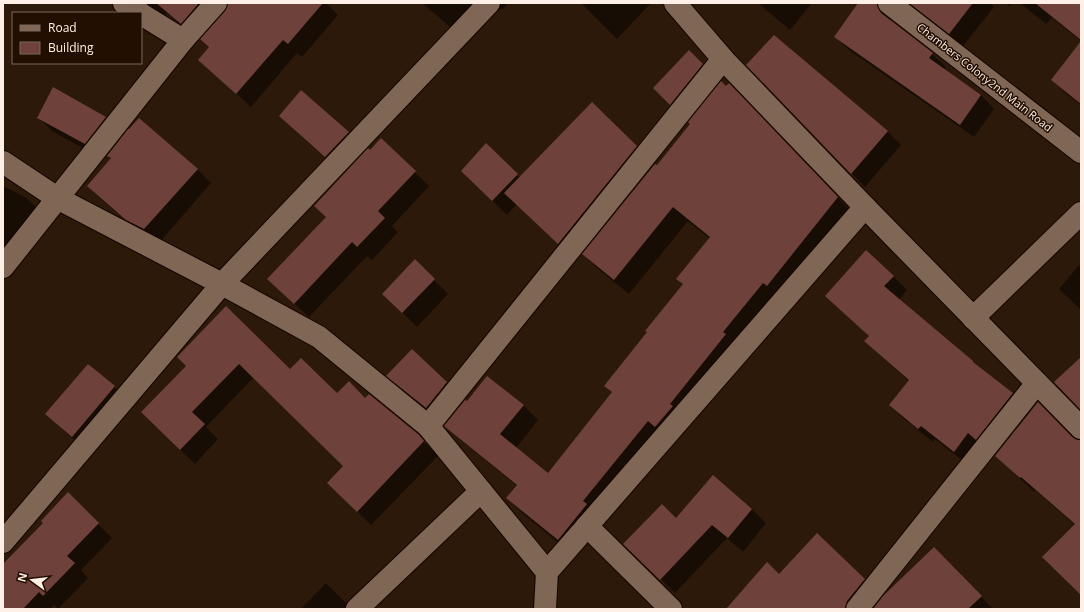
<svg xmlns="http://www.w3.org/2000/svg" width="1084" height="612" font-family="'Open Sans',sans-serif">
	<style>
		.shadow { fill: #0007 }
		.building { fill: #6f413b }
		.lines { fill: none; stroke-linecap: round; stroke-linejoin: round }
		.minor-casing { stroke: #140400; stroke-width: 24 }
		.tertiary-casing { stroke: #140400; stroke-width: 24 }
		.minor { stroke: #7f6655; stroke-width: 22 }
		.tertiary { stroke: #7f6655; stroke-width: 22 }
		.labels { text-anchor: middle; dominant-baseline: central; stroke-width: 3; stroke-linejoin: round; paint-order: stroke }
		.street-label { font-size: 11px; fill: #fff0e7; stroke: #230f02 }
	</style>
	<rect width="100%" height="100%" fill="#2d1909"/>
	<!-- shadow -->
	<g class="shadow">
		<polygon points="138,3 326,3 338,15 302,57 297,53 251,107 199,60 210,48 229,5 226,5 196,37 167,13 163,18"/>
		<polygon points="422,3 508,3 504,8 497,11 468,42"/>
		<polygon points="581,3 651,3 617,39"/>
		<polygon points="758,3 812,3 790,30"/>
		<polygon points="859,3 990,3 994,7 963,46 911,6 890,16 890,21 932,54 946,67 944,70 981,95 994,109 974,137 849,50 835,37"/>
		<polygon points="1005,3 1012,3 1010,6"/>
		<polygon points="1020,3 1081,3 1081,41 1052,18 1046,24"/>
		<polygon points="689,51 717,79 685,118 654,88"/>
		<polygon points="1081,68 1081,105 1066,94 1052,80"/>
		<polygon points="53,89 106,118 120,131 99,157 52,131 38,117"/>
		<polygon points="301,92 349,133 363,147 340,170 294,130 280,116"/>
		<polygon points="744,100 853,213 573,555 522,513 507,498 517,486 461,440 446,426 523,405 538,420 516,448 548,474 613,393 606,386 684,285 678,279 710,239 688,221 629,294 598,269 583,254 657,167"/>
		<polygon points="887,131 901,145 865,187 851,173"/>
		<polygon points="381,139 429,186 392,226 398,232 372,260 367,256 309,317 283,293 370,151"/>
		<polygon points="486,145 520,178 636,147 650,161 573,258 517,204 507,215 476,185"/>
		<polygon points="108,156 197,169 211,183 159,243 142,234 102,200 88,186 111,159"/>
		<polygon points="3,186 27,198 41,213 3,252"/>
		<polygon points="415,261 448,294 417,327 398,308"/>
		<polygon points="1081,263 1081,310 1059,289"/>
		<polygon points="893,276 907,290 899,300 979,367 1013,393 1027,408 968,465 935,439 933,442 904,419 890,405 910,382 865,341 869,336 826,296"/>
		<polygon points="226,307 290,370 337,394 365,399 418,436 438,456 371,525 328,483 344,466 254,377 206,427 218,439 195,464 142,412 188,366"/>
		<polygon points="412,350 460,397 441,422 402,390 388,376"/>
		<polygon points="114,387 128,401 86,450 61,428 47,414"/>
		<polygon points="1072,438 1078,441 1081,441 1081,594 1075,525 1035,490 1034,492 996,456"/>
		<polygon points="713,476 752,509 766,523 743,552 727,538 675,593 639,558 676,520"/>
		<polygon points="68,494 112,538 81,570 88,578 58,609 54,605 50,609 3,609 3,567 44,523"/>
		<polygon points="948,562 993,609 874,609"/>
		<polygon points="779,575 864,580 878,594 851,609 727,609"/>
		<polygon points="326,583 352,609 301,609"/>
	</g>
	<!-- building -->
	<g class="building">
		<polygon points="156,3 199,3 181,24"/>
		<polygon points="228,3 323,3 288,44 283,40 236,94 198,60 209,47 200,39 225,11"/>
		<polygon points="858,3 877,3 878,8 881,13 933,53 929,58 981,95 960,125 834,37"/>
		<polygon points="909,3 973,3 949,34"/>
		<polygon points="1035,3 1081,3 1081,40"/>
		<polygon points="774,35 888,131 851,174 746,65"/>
		<polygon points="1081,41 1081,104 1051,80"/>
		<polygon points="689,50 703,64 670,105 653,88"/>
		<polygon points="721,81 726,86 729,83 838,197 767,286 763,283 723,332 726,334 670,404 673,406 655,427 648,421 583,501 587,504 558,540 506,498 517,485 444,426 465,400 467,401 487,376 524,405 500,434 548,473 612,392 604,386 647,332 645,331 683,284 676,279 710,237 673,207 614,280 582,254 655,164 657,165 690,124 688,122"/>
		<polygon points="53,87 106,117 85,144 37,118"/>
		<polygon points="301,90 349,132 325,157 279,116"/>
		<polygon points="592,102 637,146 558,244 504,193"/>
		<polygon points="139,118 198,169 144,229 126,220 87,186 111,158 107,156 128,129 129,129"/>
		<polygon points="381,138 416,171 378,211 385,218 357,247 352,242 294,304 267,279 326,217 314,206 368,148 370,150"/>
		<polygon points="486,143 518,174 492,201 461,171"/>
		<polygon points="866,250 894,276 884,286 973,361 973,362 1013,393 976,440 968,433 954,452 921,426 918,429 889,405 909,380 864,341 869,336 825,296"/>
		<polygon points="415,259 435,279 402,313 382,294"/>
		<polygon points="226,306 290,369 301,358 337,393 349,381 365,398 369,394 419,435 424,441 357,512 327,483 343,466 239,364 192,412 205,424 180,450 141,412 186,366 177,357"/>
		<polygon points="412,349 447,382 426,408 386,376"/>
		<polygon points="1081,357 1081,410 1054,382"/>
		<polygon points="88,364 115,386 72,437 45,414"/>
		<polygon points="1038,402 1072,437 1077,440 1081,440 1081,595 1042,557 1075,524 1021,477 1020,478 995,456"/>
		<polygon points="713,475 752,509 728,538 712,525 660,580 623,544 662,504 676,518"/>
		<polygon points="68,492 99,523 67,556 75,563 43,596 39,592 23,609 3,609 3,564 43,523 41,521"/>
		<polygon points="817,533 865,579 847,601 845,609 726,609 767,562 779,574"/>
		<polygon points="934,547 982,596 968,609 873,609 883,596"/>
	</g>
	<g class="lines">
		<!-- minor casing -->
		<g class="minor-casing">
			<g id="minor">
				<polyline points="124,3 140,13"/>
				<polyline points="675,3 723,59 865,207 1081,428"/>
				<polyline points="889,3 1081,152"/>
				<polyline points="141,14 183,40"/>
				<polyline points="3,162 57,198 222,284 319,337 428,426 547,572 545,609"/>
				<polyline points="3,267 183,40 216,3"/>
				<polyline points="428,426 723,59"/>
				<polyline points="587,526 671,609"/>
				<polyline points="3,542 222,284 489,3"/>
				<polyline points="547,572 865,207"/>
				<polyline points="357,609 481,491"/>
				<polyline points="857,609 1037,383"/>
			</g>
		</g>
		<!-- tertiary casing -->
		<g class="tertiary-casing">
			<polyline id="tertiary" points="973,318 1081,213"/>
		</g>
		<!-- minor -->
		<use href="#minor" class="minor"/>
		<!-- tertiary -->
		<use href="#tertiary" class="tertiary"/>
	</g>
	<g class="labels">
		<!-- street labels -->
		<g class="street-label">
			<text transform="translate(985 77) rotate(38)">Chambers Colony2nd Main Road</text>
		</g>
	</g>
	<!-- border -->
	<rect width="1084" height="612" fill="none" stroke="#fff0e7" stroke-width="8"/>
	<!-- legend -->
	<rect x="12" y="12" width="130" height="52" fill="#230f02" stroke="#7b695e"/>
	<rect x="20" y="25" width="20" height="6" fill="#7f6655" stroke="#7b695e"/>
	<text x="48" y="32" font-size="12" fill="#fff0e7">Road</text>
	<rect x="20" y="42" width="20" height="12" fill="#6f413b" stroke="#7b695e"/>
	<text x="48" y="52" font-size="12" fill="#fff0e7">Building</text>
	<!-- north arrow -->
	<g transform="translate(32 580) rotate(285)" stroke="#230f02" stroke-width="3" paint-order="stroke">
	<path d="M0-3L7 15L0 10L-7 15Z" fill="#fff0e7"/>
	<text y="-6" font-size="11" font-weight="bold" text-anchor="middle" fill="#fff0e7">N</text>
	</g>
</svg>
